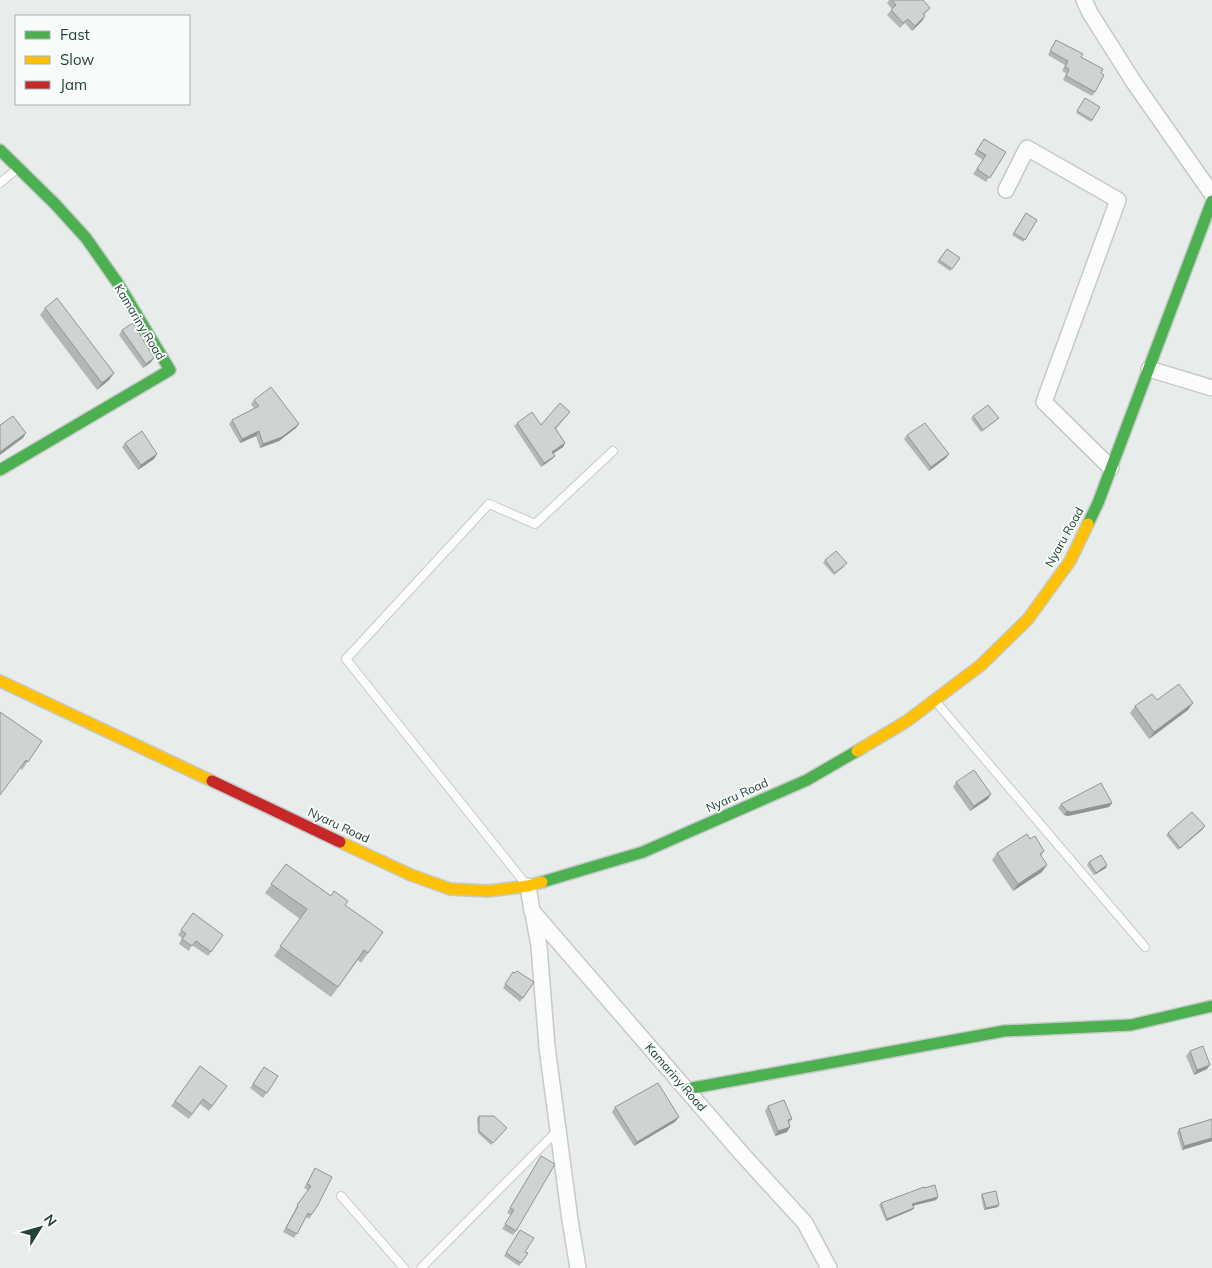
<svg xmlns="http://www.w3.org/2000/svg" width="1212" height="1268" font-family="Mulish,sans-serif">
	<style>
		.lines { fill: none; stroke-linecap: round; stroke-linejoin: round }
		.lane-casing { stroke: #c5cac8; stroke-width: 10 }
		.street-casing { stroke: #c5cac8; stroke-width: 18 }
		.fast-casing { stroke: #c3cbc8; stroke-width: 14 }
		.slow-casing { stroke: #c3cbc8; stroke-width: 14 }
		.jam-casing { stroke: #c3cbc8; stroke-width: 14 }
		.lane { stroke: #fcfcfc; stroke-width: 8 }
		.street { stroke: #fcfcfc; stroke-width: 15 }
		.fast { stroke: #4caf50; stroke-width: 11 }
		.slow { stroke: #ffc107; stroke-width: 11 }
		.jam { stroke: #c62828; stroke-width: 11 }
		.wall { fill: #b2b6b5 }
		.shaded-wall { fill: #919493 }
		.building { fill: #cfd4d2; stroke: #919493 }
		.labels { text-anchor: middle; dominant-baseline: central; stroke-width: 4; stroke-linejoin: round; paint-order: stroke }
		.street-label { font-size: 12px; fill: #24423a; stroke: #f7fbf9 }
	</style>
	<rect width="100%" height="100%" fill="#e8edeb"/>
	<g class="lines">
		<!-- lane casing -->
		<g class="lane-casing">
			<g id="lane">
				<polyline points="0,183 17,169"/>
				<polyline points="936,702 1145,947"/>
				<polyline points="525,883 346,659 489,504 535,524 613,451"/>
				<polyline points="341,1196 404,1268"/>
				<polyline points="421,1268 558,1130"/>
			</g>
		</g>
		<!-- street casing -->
		<g class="street-casing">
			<g id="street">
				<polyline points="1084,0 1090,13 1135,84 1212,194"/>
				<polyline points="1006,190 1027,148 1118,200 1044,402 1111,468"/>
				<polyline points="1149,369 1212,388"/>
				<polyline points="528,886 532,911 742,1154 805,1223 829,1268"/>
				<polyline points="533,913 539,946 547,1047 570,1220 578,1268"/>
			</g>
		</g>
		<!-- fast casing -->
		<g class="fast-casing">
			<g id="fast">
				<polyline points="0,150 55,204 86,238 119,285 170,370 0,470"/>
				<polyline points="1088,524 1098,503 1212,201"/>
				<polyline points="542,882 643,852 807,780 857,751"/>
				<polyline points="687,1089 1004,1031 1131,1025 1212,1006"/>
			</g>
		</g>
		<!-- slow casing -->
		<g class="slow-casing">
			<g id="slow">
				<polyline points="0,681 212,781"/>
				<polyline points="857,751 907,721 981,665 1028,619 1070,561 1088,524"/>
				<polyline points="340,842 411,875 450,889 488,891 528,886 542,882"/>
			</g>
		</g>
		<!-- jam casing -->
		<g class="jam-casing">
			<polyline id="jam" points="212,781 340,842"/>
		</g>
		<!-- lane -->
		<use href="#lane" class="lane"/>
		<!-- street -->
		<use href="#street" class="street"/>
		<!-- fast -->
		<use href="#fast" class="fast"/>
		<!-- slow -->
		<use href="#slow" class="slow"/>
		<!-- jam -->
		<use href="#jam" class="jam"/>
	</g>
	<!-- wall -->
	<g class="wall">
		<polygon points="889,0 923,0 930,8 924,15 925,16 922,21 912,31 905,23 900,28 887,15 892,9 887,3"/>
		<polygon points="1056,40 1081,57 1101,73 1095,92 1092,96 1063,80 1066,73 1062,71 1065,65 1048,55"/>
		<polygon points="1085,98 1100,107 1091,122 1076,113"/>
		<polygon points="984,139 1006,152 986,182 973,174 983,160 974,154"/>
		<polygon points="1026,213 1037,220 1023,242 1012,235"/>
		<polygon points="947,249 960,258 950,271 937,262"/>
		<polygon points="45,308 114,373 109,380 97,390 40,315"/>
		<polygon points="122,330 154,358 150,363 143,368 119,335"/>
		<polygon points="254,400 299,424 296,428 279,441 260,448 256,436 240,443 229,424 232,420 254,408 251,404"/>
		<polygon points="570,412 556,429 565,443 563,447 553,453 555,456 552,459 541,467 514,426 517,423 541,425"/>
		<polygon points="973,416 999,418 997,420 981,432 971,419"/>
		<polygon points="907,435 946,458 929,471 904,439"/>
		<polygon points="125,443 157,454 154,459 138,470 122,447"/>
		<polygon points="825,560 845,566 834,575 823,563"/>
		<polygon points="1157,700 1188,710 1149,739 1130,713 1135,706"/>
		<polygon points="0,712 42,741 22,770 20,768"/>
		<polygon points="956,782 988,799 970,811 953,787"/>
		<polygon points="1112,803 1109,807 1068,816 1064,815 1058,808 1061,804"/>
		<polygon points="1203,829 1178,850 1166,835 1168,833"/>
		<polygon points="1030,839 1044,851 1041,856 1042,872 1013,891 992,860 997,853"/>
		<polygon points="1089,862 1106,868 1094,875 1087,865"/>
		<polygon points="286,864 383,932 361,963 358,960 331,997 274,956 300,919 265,893"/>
		<polygon points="193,913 223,935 208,956 192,945 189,951 179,944 182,938 178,935"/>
		<polygon points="513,972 534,982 520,1002 503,988"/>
		<polygon points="1190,1051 1207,1069 1194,1075 1186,1056"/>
		<polygon points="200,1066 227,1086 209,1111 200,1104 189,1119 171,1106"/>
		<polygon points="264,1067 278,1076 263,1098 250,1088"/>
		<polygon points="768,1106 792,1119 789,1123 790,1127 787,1132 775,1136 765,1111"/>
		<polygon points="615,1107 675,1122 634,1146 612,1112"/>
		<polygon points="479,1116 507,1128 491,1145 478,1133 477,1118"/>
		<polygon points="1212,1119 1212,1141 1182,1150 1177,1133 1179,1129"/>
		<polygon points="541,1156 516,1231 513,1235 502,1229 511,1215 507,1213"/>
		<polygon points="315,1168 318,1205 309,1219 306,1217 294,1238 283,1232 295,1210 295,1209 308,1190 304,1188"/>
		<polygon points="924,1188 938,1197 936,1200 913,1206 914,1208 912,1210 886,1221 879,1205 881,1203"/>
		<polygon points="982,1194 998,1207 984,1210 981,1196"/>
		<polygon points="520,1230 525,1252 528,1253 519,1266 504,1256"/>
	</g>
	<!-- shaded-wall -->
	<g class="shaded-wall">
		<polygon points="925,16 922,21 912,31 915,26"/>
		<polygon points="154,358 150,363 143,368 146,364"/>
		<polygon points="114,373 109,380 97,390 102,383"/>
		<polygon points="299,424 296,428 279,441 260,448 263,444"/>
		<polygon points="259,431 256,436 240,443 242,439"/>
		<polygon points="26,433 23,438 0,455 0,452"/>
		<polygon points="565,443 563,447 550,456 552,452"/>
		<polygon points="157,454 154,459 138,470 141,465"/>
		<polygon points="949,454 946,458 929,471 931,467"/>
		<polygon points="555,456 552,459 541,467 544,463"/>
		<polygon points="1193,703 1188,710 1149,739 1154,732"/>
		<polygon points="991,794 988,799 970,811 974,806"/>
		<polygon points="1112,803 1109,807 1068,816 1064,815 1067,811"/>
		<polygon points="1205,826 1203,829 1178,850 1180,848"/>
		<polygon points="1047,865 1042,872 1013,891 1018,884"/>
		<polygon points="1107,865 1106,868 1094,875 1096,873"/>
		<polygon points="1210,1065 1207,1069 1194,1075 1197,1070"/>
		<polygon points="679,1117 675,1122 634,1146 637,1142"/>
		<polygon points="790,1127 787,1132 775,1136 778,1131"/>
		<polygon points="1212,1138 1212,1141 1182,1150 1184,1146"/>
		<polygon points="938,1197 936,1200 911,1206 912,1204"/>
		<polygon points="999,1205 998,1207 984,1210 986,1208"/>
		<polygon points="914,1208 912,1210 886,1221 887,1219"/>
	</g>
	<!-- building -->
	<g class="building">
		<polygon points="892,0 923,0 930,8 923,14 925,16 915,26 908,19 903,23 891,10 896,5"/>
		<polygon points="1056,40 1083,54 1081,57 1103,69 1101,73 1104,75 1095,92 1066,76 1069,69 1065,67 1068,61 1050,51"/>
		<polygon points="1085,98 1100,107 1092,120 1077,111"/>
		<polygon points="984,139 1006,152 990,178 977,169 986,155 977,150"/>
		<polygon points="1026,213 1037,220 1025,240 1014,233"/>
		<polygon points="947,249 960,258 952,269 939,260"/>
		<polygon points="57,298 114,373 102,383 45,308"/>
		<polygon points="133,323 154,358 146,364 122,330"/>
		<polygon points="271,387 299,424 282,437 263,444 259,431 242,439 232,420 259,406 254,400"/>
		<polygon points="560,403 570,412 555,428 565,443 552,452 555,456 544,463 517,423 532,412 541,425"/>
		<polygon points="988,405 999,418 983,430 973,416"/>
		<polygon points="13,416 26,433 0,452 0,425"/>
		<polygon points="925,423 949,454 931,467 907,435"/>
		<polygon points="142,431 157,454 141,465 125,443"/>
		<polygon points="836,551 847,563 835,573 825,560"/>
		<polygon points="1179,684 1193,703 1154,732 1135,706 1152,694 1157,700"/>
		<polygon points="0,712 42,741 28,762 26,760 0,795"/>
		<polygon points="974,770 991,794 974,806 956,782"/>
		<polygon points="1101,783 1112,803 1071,812 1067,811 1061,804"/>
		<polygon points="1192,812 1205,826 1180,848 1168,833"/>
		<polygon points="1027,834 1030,839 1035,836 1044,851 1040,854 1047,865 1018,884 997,853"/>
		<polygon points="1101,855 1107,865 1096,873 1089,862"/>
		<polygon points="286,864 331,896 334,891 348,901 345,905 383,932 368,953 364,950 338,987 280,946 307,909 271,884"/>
		<polygon points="193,913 223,935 211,952 196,941 192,946 182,939 186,934 181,930"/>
		<polygon points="517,971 534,982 523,998 505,984 513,972 515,973"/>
		<polygon points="1203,1046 1210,1065 1197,1070 1190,1051"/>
		<polygon points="200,1066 227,1086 212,1106 203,1099 192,1114 175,1101"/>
		<polygon points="264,1067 278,1076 267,1093 253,1084"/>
		<polygon points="658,1083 679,1117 637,1142 615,1107"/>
		<polygon points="784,1100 792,1119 788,1120 790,1127 778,1131 768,1106"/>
		<polygon points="479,1116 494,1116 507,1128 493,1143 479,1131"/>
		<polygon points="1212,1119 1212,1138 1184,1146 1179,1129"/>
		<polygon points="541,1156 555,1164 516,1231 505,1224 514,1210 510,1208"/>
		<polygon points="315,1168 332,1177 318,1205 311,1215 308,1213 297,1234 286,1228 298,1206 297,1205 311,1186 307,1184"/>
		<polygon points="935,1185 938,1197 912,1204 914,1208 887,1219 881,1203 924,1187 924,1188"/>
		<polygon points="996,1191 999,1205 986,1208 982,1194"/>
		<polygon points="520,1230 534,1238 525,1252 528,1253 521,1263 506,1253"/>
	</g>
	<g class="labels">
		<!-- street labels -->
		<g class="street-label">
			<text transform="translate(140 322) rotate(59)">Kamariny Road</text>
			<text transform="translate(1064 537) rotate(-61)">Nyaru Road</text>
			<text transform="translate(737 795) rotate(-24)">Nyaru Road</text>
			<text transform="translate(339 825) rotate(25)">Nyaru Road</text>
			<text transform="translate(676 1077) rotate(49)">Kamariny Road</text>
		</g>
	</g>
	<!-- legend -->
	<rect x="15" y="15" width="175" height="90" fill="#f7fbf9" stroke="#a3b1ad"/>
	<rect x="25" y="31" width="25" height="8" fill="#4caf50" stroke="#a3b1ad"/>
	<text x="60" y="40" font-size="15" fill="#24423a">Fast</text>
	<rect x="25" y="56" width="25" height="8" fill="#ffc107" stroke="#a3b1ad"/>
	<text x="60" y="65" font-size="15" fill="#24423a">Slow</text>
	<rect x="25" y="81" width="25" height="8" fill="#c62828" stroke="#a3b1ad"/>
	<text x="60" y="90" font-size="15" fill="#24423a">Jam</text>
	<!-- north arrow -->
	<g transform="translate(40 1228) rotate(53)" stroke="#f7fbf9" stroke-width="4" paint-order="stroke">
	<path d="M0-4L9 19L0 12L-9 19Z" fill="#24423a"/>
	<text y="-8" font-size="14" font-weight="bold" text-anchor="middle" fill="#24423a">N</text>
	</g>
</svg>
